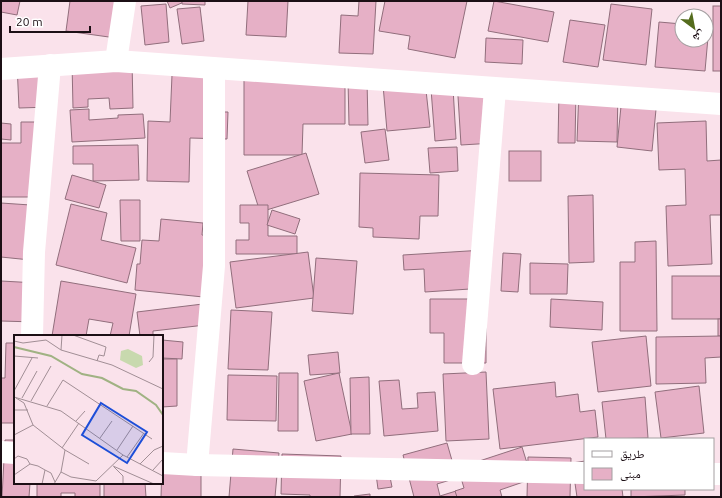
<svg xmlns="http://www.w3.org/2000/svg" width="722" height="498" font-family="Ubuntu,'Noto Naskh Arabic',sans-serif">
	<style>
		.building { fill: #e6b0c6; stroke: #916e7c }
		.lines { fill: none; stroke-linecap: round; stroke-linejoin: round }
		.minor { stroke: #fff; stroke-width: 22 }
		.tertiary { stroke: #fff; stroke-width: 22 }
		.inset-river { fill: none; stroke: #a0b283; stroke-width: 2 }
		.inset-road { fill: none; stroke: #a18e95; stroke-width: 1 }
		.view { fill: #1d4ed8; fill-opacity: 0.15; stroke: #1d4ed8; stroke-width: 2 }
		.inset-edge { fill: none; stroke: #1c0f15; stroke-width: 2 }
	</style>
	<rect width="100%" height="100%" fill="#fae2eb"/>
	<!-- building -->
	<g class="building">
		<polygon points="1,1 20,1 17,15 1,12"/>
		<polygon points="70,1 121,1 116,38 66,31"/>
		<polygon points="167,1 184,1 184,2 170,8"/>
		<polygon points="182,1 205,1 205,5 182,4"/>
		<polygon points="248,1 288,1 286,37 246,35"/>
		<polygon points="359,1 376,1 373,54 339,53 341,15 358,16"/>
		<polygon points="385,1 467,1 455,58 408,49 410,36 379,31"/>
		<polygon points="494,1 554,12 548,42 488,31"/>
		<polygon points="166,4 169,42 145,45 141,6"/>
		<polygon points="611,4 652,9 646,65 603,60"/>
		<rect x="713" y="6" width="8" height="65"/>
		<polygon points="200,7 204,41 182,44 177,9"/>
		<polygon points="570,20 605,25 598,67 563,62"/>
		<polygon points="659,22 682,24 682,40 706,40 706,26 709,26 705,71 655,67"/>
		<polygon points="486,38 523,40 522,64 485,62"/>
		<polygon points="132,61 133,108 110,109 109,98 88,99 88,107 73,108 72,63"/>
		<polygon points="49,62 51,107 19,108 17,64"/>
		<polygon points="244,70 345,79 345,124 303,124 302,155 244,155"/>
		<polygon points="172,75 221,77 220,112 228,112 227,139 190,138 189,182 147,181 148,121 170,122"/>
		<polygon points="490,78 494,143 461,145 457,80"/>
		<polygon points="348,80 367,80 368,125 349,125"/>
		<polygon points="425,81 430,127 387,131 383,85"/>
		<polygon points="453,88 456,139 435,141 431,89"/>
		<polygon points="579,89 618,90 617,142 577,141"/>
		<polygon points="559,91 576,92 575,143 558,143"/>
		<polygon points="622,96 657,99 652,151 617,147"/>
		<polygon points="89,109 89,120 118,118 118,115 143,114 145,138 72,142 70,110"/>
		<polygon points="706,121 707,161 721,160 721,215 710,215 712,264 668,266 666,206 686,205 685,169 659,170 657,123"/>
		<polygon points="21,122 49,122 48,197 1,197 1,143 21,143"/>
		<polygon points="1,123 11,124 11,140 1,139"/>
		<polygon points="385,129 389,160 365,163 361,132"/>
		<polygon points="138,145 139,180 93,181 93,164 73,164 73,146"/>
		<polygon points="457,147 458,171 430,173 428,148"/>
		<rect x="509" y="151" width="32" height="30"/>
		<polygon points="306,153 319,194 260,212 247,171"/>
		<polygon points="360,173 439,175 438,216 420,216 419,239 373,237 373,228 359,227"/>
		<polygon points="72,175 106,185 99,208 65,199"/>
		<polygon points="593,195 594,262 569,263 568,196"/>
		<polygon points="120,200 140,200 140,241 121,241"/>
		<polygon points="1,203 45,206 40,261 1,257"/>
		<polygon points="71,204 107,213 101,240 136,248 127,283 56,265"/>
		<polygon points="240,205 268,205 268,236 297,236 297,254 236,254 236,240 249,240 249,223 240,223"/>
		<polygon points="272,210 300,219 295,234 267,225"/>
		<polygon points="161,219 203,223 202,235 219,237 213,298 135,290 137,264 140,264 142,240 159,241"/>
		<polygon points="656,241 657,331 620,331 620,262 635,262 635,242"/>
		<polygon points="484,250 485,288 425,292 424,269 404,270 403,255"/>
		<polygon points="308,252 314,298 236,308 230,262"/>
		<polygon points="503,253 521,254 518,292 501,291"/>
		<polygon points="316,258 357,261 353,314 312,311"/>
		<polygon points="530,263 568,264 567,294 530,294"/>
		<rect x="672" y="276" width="49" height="43"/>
		<polygon points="1,281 37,283 35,322 1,321"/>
		<polygon points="61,281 136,294 129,336 110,336 113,323 89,319 86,336 52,336"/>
		<polygon points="430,299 486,299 486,363 444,363 444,333 430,333"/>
		<polygon points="551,299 603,302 602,330 550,327"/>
		<polygon points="211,303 214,324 153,331 153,336 140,336 137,312"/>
		<polygon points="231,310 272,312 268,370 228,369"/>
		<rect x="718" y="319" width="3" height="17"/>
		<polygon points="646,336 651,386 598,392 592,342"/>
		<polygon points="721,336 721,357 705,358 706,383 656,384 656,337"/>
		<polygon points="162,340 183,342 182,359 162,358"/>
		<polygon points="6,343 15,343 15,423 1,423 1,378 5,378"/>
		<polygon points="338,352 340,373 310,375 308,355"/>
		<polygon points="162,359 177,359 177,406 162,407"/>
		<polygon points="486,372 489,439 446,441 443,374"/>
		<polygon points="279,373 298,373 298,431 278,431"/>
		<polygon points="339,373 352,434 316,441 304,381"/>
		<polygon points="228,375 277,376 276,421 227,420"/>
		<polygon points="369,377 370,434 351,434 350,378"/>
		<polygon points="399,380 402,409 418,408 417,393 435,392 438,431 384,436 379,381"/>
		<polygon points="555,382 556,397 578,394 580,412 595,410 598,437 500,449 493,389"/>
		<polygon points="699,386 704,433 661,438 655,392"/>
		<polygon points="645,397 648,438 606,439 602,402"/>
		<polygon points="5,440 15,440 15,483 30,483 29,497 2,497"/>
		<polygon points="447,443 457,478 437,484 440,496 456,491 458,497 414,497 403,455"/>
		<polygon points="522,447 532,479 500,490 502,497 457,497 455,491 464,488 458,468"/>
		<polygon points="233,449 279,453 275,497 229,497"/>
		<polygon points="282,454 341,456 340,497 310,497 310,495 281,494"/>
		<polygon points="528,457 571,458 570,497 527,497"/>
		<polygon points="585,461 585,489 622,489 623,497 577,497 572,463"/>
		<polygon points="201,464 201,497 161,497 162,465"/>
		<polygon points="389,472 392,487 378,489 376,474"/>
		<polygon points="37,483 100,483 100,497 75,497 75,493 61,493 61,497 37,497"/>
		<polygon points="104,483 145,483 146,497 104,497"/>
		<polygon points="631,489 685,489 685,495 631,497"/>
		<polygon points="370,494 370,497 354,497 354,496"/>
	</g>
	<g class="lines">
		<!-- minor -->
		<g class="minor">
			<polyline points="116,61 125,1"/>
			<polyline points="32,336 34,252 50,65"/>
			<polyline points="473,364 495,89"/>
			<polyline points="1,452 15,453"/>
			<polyline points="162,463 197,465 585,473"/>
			<polyline points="197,465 214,266 214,69"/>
			<polyline points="713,474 721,474"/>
		</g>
		<!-- tertiary -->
		<polyline class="tertiary" points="1,69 116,61 721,104"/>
	</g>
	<!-- overview -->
	<g transform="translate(14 335)">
		<rect width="149" height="149" fill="#fae2eb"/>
		<path d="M114,14L128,21L129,30L122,33L106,25L107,16Z" fill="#c8d9ae"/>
		<path class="inset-river" d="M0,12L37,21L68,39L88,43L109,54L122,56L142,70L149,80"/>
		<path class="inset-road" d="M59,0L92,12L90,21L85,20L83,26M0,6L9,8L32,5L47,15L98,30L149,54M47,15L48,0M0,21L24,23M135,27L139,22L140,0M0,56L18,23M0,62L47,76L109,120L149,141M2,63L10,68L19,90L51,115M8,63L23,36M17,66L37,31M33,71L49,45L138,104M0,75H14M62,86L71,76M0,100L19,90M86,103L98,86M48,113L65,88M103,115L119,91M113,122L130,98M0,124L4,121L13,124L16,129M75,129L51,115L47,137L57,142L82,146L109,120M126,129L140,115L149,111M99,131L140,149M100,132L109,141V149M31,135L37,138L41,147M139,135L149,124M0,140L16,129L24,131L31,135L28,149M40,149L47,137"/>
		<path class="view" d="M87,68L133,97L113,128L68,100Z"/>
		<rect width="149" height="149" class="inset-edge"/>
	</g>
	<!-- border -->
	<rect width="722" height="498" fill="none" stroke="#1c0f15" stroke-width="4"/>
	<!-- legend -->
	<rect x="584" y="438" width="130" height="52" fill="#ffffff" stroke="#a49fa1"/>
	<rect x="592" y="451" width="20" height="6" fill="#ffffff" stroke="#a49fa1"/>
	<text x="620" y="458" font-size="12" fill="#1c0f15">طريق</text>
	<rect x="592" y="468" width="20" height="12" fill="#e6b0c6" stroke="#a49fa1"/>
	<text x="620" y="478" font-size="12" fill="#1c0f15">مبنى</text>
	<!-- north arrow -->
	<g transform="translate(694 28) rotate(148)"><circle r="19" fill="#ffffff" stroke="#a49fa1"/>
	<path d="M0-3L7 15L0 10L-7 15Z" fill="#546c1d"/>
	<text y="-6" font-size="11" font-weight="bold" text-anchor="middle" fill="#1c0f15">ش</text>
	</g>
	<!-- scale -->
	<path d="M10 26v6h80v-6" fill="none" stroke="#1c0f15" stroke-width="2"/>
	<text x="16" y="26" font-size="12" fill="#1c0f15" stroke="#ffffff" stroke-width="3" paint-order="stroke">20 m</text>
</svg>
